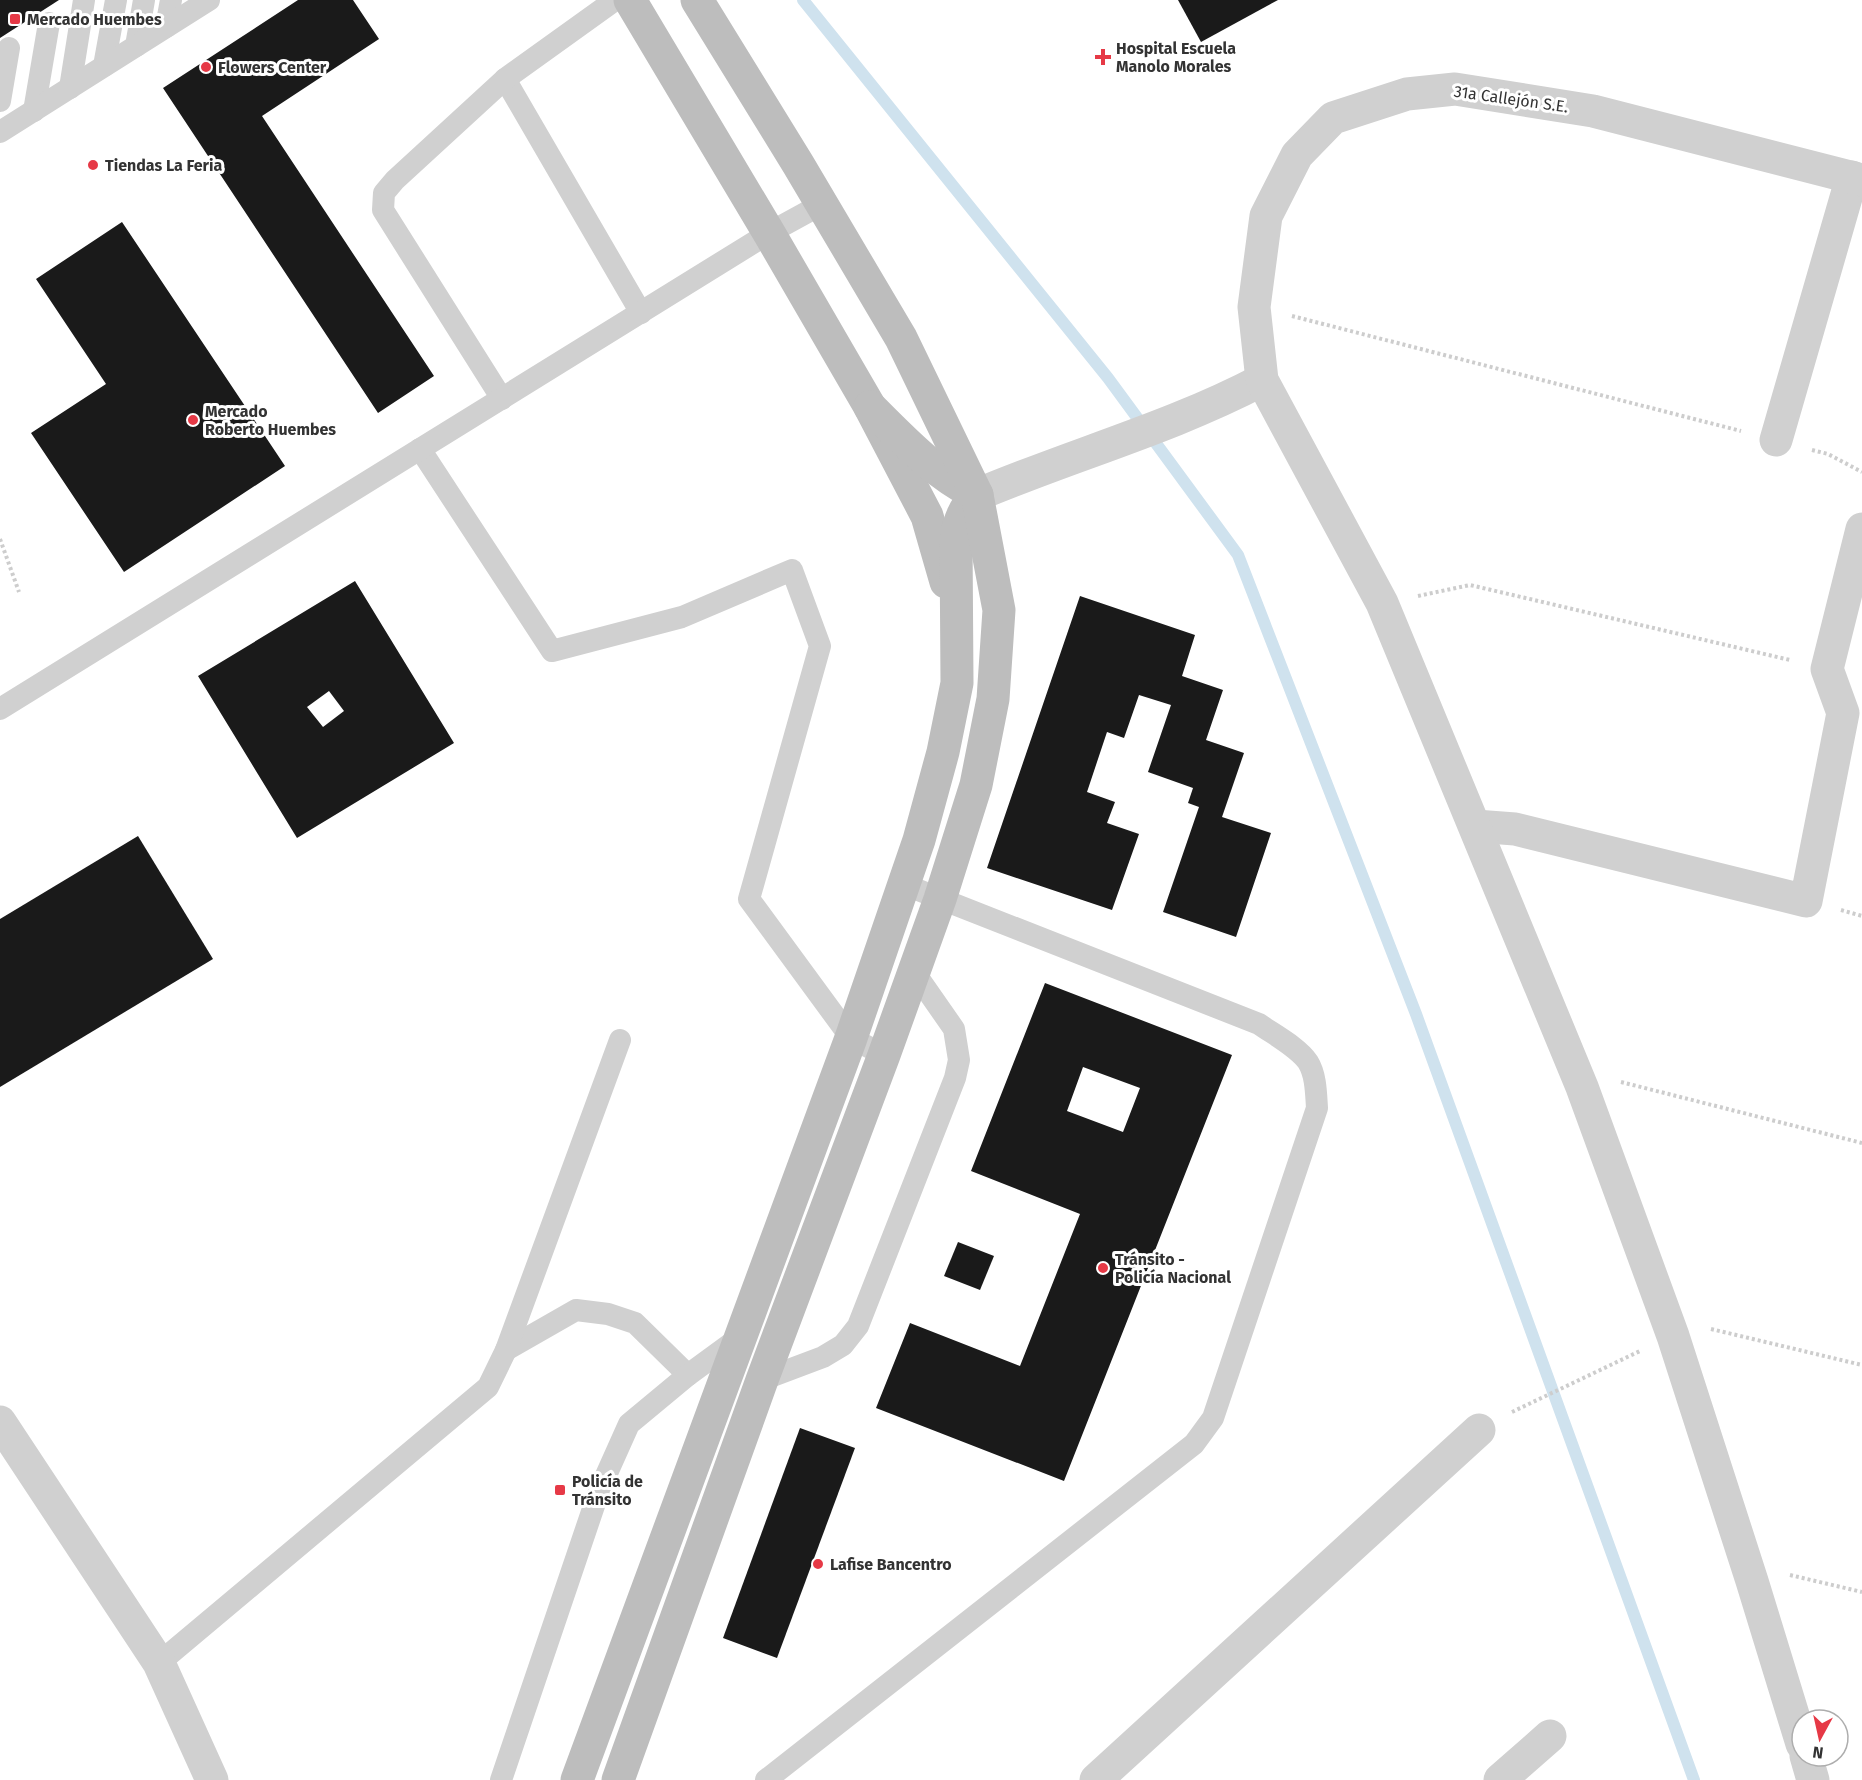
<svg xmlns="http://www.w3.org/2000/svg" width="1862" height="1780" font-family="'Fira Sans',sans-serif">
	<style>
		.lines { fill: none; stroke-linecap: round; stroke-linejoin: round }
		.stream { stroke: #cfe2ee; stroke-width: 12 }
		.building { fill: #1a1a1a; fill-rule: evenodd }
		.path { stroke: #cdcdcd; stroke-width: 4; stroke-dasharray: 3 3; stroke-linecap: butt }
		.service { stroke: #d0d0d0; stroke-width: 22 }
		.minor { stroke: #d0d0d0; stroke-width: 33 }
		.secondary { stroke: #bdbdbd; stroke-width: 33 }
		.poi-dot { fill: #e63946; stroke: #fff; stroke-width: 2 }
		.labels { text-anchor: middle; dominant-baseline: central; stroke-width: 6; stroke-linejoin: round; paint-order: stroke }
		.poi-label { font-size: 16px; font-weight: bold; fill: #333; stroke: #fff; text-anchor: start }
		.street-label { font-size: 16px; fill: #333; stroke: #fff }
	</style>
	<rect width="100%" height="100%" fill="#fff"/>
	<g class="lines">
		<!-- stream -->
		<polyline class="stream" points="803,0 1108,378 1238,555 1416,1014 1694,1780"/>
	</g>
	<!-- building -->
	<g class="building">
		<polygon points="0,0 59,0 0,38"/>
		<polygon points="298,0 353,0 379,39 262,116 434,376 378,413 163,88"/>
		<polygon points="1178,0 1278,0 1201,42"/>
		<polygon points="122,222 285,466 124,572 31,433 106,384 36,279"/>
		<path d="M355,581L454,743L297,838L198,676ZM329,691L344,711L323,727L307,707Z"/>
		<polygon points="1080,596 1195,635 1182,676 1223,690 1206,740 1244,753 1222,817 1271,833 1236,937 1163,912 1199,807 1188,803 1193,788 1148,772 1171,705 1139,695 1124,738 1107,732 1087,792 1115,802 1107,823 1139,834 1112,910 987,868"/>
		<polygon points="138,836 213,959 0,1087 0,919"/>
		<path d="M1045,983L1232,1055L1064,1481L876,1408L910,1323L1020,1366L1080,1214L971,1171ZM1083,1067L1140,1088L1123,1132L1067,1111Z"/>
		<polygon points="958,1242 994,1256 980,1290 944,1276"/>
		<polygon points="800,1428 855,1448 777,1658 723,1638"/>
	</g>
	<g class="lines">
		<!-- path -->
		<g class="path">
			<polyline points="1292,316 1741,431"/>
			<polyline points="1812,450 1828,454 1862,472"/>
			<polyline points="0,539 19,592"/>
			<polyline points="1418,596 1470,585 1790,660"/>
			<polyline points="1841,910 1862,916"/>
			<polyline points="1621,1082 1862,1143"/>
			<polyline points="1711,1329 1862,1365"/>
			<polyline points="1512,1412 1640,1351"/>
			<polyline points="1790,1575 1862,1592"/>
		</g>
		<!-- service -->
		<g class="service">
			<polyline points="166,27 171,0"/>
			<polyline points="136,46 144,0"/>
			<polyline points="104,66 116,0"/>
			<polyline points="505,79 641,313"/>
			<polyline points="70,88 84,0"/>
			<polyline points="0,101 9,48"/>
			<polyline points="34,111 49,23"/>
			<polyline points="0,132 209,0"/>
			<polyline points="502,399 383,210 384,193 395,180 505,79 615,0"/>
			<polyline points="420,449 552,651 682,617 792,570 820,646 749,899 851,1038 884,1055"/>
			<polyline points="0,709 769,233 822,204"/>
			<polyline points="506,1350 576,1310 608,1314 635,1323 688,1375"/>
			<polyline points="762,1380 823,1357 843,1345 858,1326 955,1078 959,1060 954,1029 915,973"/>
			<polyline points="159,1663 488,1387 506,1350 620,1040"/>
			<polyline points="501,1780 599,1491 629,1424 688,1375 740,1337"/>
			<path d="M766,1780L1194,1444L1213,1418L1317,1108C1316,1093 1316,1075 1308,1062C1298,1047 1273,1034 1259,1024L903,884"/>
		</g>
		<!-- minor -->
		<g class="minor">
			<polyline points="1776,440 1852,177"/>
			<path d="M977,495C1071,455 1171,428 1262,380"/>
			<polyline points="1475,826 1515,829 1806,901 1843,713 1827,669 1862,529"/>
			<polyline points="0,1422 159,1663 212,1780"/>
			<polyline points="1802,1744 1752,1581 1673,1336 1582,1087 1382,603 1262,380 1254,307 1266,216 1297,155 1333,118 1407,94 1455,89 1593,111 1862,180"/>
			<polyline points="1806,1756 1813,1780"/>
			<polyline points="1096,1780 1479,1430"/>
			<polyline points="1500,1780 1550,1736"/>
		</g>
		<!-- secondary -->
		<g class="secondary">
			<polyline points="630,0 769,233 870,407 927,516 946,582"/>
			<path d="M577,1780L851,1038L919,840L943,752L957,683L956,539C959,521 964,508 977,495C935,474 902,439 870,407"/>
			<polyline points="618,1780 762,1380 884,1055 940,899 976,785 993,699 999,610 977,495 901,338 798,164 697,0"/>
		</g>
	</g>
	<!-- markers -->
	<g class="poi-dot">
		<rect x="9" y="13" width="12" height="12" rx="3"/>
		<path d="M1100 48h6v6h6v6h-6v6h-6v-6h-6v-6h6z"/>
		<circle cx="206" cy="67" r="6"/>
		<circle cx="93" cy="165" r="6"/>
		<circle cx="193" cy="420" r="6"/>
		<circle cx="1103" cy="1268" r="6"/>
		<rect x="554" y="1484" width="12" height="12" rx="3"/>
		<circle cx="818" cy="1564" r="6"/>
	</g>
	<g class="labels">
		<!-- poi labels -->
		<g class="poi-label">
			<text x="27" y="19">Mercado Huembes</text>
			<text x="1116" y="48">Hospital Escuela<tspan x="1116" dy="18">Manolo Morales</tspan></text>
			<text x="218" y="67">Flowers Center</text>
			<text x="105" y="165">Tiendas La Feria</text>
			<text x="205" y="411">Mercado<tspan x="205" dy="18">Roberto Huembes</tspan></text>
			<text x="1115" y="1259">Tránsito -<tspan x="1115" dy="18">Policía Nacional</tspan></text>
			<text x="572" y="1481">Policía de<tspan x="572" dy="18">Tránsito</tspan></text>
			<text x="830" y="1564">Lafise Bancentro</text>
		</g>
		<!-- street labels -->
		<g class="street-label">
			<text transform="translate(1511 99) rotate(8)">31a Callejón S.E.</text>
		</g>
	</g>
	<!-- north arrow -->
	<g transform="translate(1820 1738) rotate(188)"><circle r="28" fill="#ffffff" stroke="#adadad" stroke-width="1.5"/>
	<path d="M0-4.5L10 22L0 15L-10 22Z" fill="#e63946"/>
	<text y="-9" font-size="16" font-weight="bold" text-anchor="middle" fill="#333333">N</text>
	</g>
</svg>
